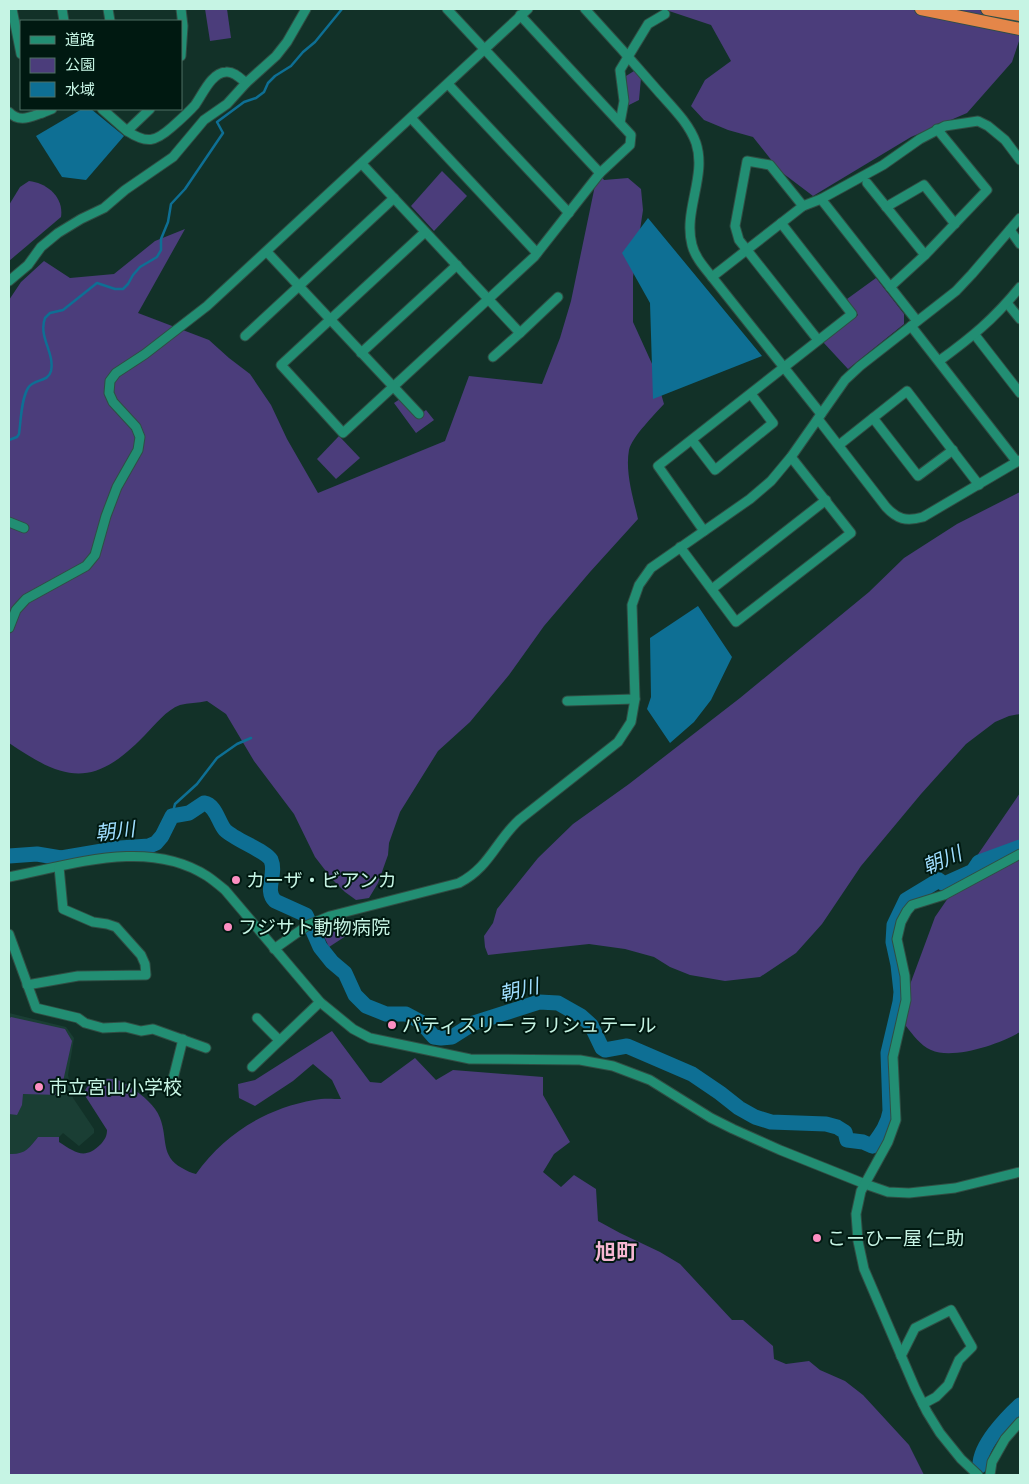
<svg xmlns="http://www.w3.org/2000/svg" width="1029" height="1484" font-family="Cabin,'Noto Sans JP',sans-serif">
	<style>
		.built { fill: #1a3e34 }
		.green { fill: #4b3d7b }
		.water { fill: #0e6f94 }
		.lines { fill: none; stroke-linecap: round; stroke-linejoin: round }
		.stream { stroke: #0e6f94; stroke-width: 2.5 }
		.river { stroke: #0e6f94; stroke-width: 15 }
		.minor-casing { stroke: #304e44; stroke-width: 11 }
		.highway-casing { stroke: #304e44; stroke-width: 14 }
		.minor { stroke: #228e73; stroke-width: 9 }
		.highway { stroke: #e48649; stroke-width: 12 }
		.poi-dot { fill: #fc8fc2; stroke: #001911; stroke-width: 2 }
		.labels { text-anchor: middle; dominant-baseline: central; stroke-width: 4; stroke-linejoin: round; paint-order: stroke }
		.poi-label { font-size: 19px; fill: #c6f4e4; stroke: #001911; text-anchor: start }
		.water-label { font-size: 20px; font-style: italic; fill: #9fdeff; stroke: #001911 }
		.quarter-label { font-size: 21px; font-weight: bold; fill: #f6b7d2; stroke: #001911 }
	</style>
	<rect width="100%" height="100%" fill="#123128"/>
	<!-- built -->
	<polygon class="built" points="9,1013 66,1027 74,1038 68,1075 73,1098 94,1129 94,1133 79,1146 63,1133 59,1137 38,1137 28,1149 19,1155 9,1154"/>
	<!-- green -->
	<g class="green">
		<polygon points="205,9 227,9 231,38 210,41"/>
		<polygon points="663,9 980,9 988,10 1016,18 1020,27 1020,38 1012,62 967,113 911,137 813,196 780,171 753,137 728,130 704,120 691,106 705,80 731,61 711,25"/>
		<polygon points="634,71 641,78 639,100 629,105 626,76"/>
		<polygon points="442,171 467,196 434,231 411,206"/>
		<path d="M598,171L604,180L628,178L641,189L643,210L633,277V322L653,366L664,404C655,414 632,437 629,450C625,472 633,497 638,519L590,572L544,626L509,675L470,722L438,751L400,812L389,843L388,855L378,883L369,898L356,900L345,892L332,879L315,857L294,814L254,761L226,714L207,701C198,703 188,703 180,705C166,710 155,725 145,735C94,788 66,782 9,743V300L21,282L44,261L70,278L114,274L155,241L185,229L138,313L209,340L229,358L250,374L271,405L287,439L318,493L445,441L469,376L542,384L560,338L571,301Z"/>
		<path d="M29,181C47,183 64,197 61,217L9,261V205L20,187Z"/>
		<polygon points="876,278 904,314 904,324 848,369 823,342 858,315 847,299"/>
		<polygon points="400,399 416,418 426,410 434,420 416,433 394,403"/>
		<polygon points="339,436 360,458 336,479 317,459"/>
		<polygon points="1020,492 1020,714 1009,716 995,722 966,744 921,794 861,866 822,924 796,953 760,977 725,981 690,975 670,967 654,957 625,949 589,944 488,955 485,947 484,936 493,923 497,909 538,858 573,824 629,784 740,698 869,592 904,558 957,524"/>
		<path d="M1020,793V1032C1000,1044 953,1060 931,1050C920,1045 913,1035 906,1026L908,990L935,917Z"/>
		<polygon points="365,917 352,932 329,947 320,928"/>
		<polygon points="11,1017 65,1029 72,1041 60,1095 23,1094 22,1105 17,1115 9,1114 9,1019"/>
		<path d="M332,1031L370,1082L381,1083L415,1058L436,1080L453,1070L543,1077V1095L570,1142L554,1154L543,1172L561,1187L574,1175L596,1189L598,1221L620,1233L660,1252L680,1264L732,1320H743L773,1346L774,1359L786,1364L809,1361L820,1370L845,1381L863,1395L909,1445L924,1475H9V1154C25,1155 29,1148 38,1137H59V1142C76,1153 85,1160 101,1144C105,1139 107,1136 107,1130L84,1094C86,1085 91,1083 100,1080C114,1077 120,1080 132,1088C143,1096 155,1105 160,1118C168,1138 160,1156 182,1168C187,1171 191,1173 196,1174C224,1134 267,1108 314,1100C323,1098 333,1099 341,1099L332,1080L313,1064L293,1081L255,1106L239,1098L238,1084L255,1080Z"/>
	</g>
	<!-- water -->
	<g class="water">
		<polygon points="82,109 91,109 124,136 86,180 62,177 36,136"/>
		<polygon points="648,218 762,356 653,399 650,303 622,253"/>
		<polygon points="698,606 732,657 711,700 694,722 670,743 647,709 651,697 650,638"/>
	</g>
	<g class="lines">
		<!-- stream -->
		<g class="stream">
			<path d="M9,440L17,437L19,434C21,420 21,400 28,388C34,378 48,383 51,371C55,353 38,337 45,318L50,313L63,310L97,283L115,289H123L128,284L133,275L140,267L157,257L161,250V239L168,222L171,204L185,189L223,133L217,122L244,102L256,98L264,92L268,83L275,76L291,66L303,52L315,42L342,9"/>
			<polyline points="172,816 175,804 197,784 217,758 237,744 251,738"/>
		</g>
		<!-- river -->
		<g class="river">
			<path d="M9,856L37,854L61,858L120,848L149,846L156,843L162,836L172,816L189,813L204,803C216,805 218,822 225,830C235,840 266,851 271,860C277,874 264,890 275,901L306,915L320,947L332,962L345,973L355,995L366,1006L386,1014H406L421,1022L434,1037L441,1038L452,1037L474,1023L539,1002L558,1003L581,1016L591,1025L602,1048L605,1050L627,1046L692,1074L720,1093L739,1108L755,1117L771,1122L826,1124L837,1127L845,1132L847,1140L863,1142L872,1146C880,1135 888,1125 890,1111L888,1053L900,1002L901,992L898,965L893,942L894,925L906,900L939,880L944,884L973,871L979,862L1020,847"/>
			<path d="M980,1466C979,1446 1006,1418 1020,1405"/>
		</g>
		<!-- minor casing -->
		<g class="minor-casing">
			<g id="minor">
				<polyline points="12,9 21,54"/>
				<polyline points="62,9 64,21"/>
				<polyline points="108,9 110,21"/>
				<polyline points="181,9 183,26 181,56"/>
				<polyline points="447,9 600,173"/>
				<path d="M585,9C610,36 634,63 658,91C672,107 689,123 696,143C707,176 683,211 692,245C695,257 704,267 712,277L821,414"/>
				<polyline points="448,84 569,213"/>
				<polyline points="40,109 42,113 52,109"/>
				<polyline points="102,109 127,131"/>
				<path d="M150,109L127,131C147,144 155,142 172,127C180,120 188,113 195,105C203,94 211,73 226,72C234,71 241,79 246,83"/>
				<path d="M9,112C19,123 30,117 42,113"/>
				<polyline points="411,118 537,253"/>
				<polyline points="620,123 624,101 620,70 648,24 665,14"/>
				<polyline points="362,164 520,333 493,357"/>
				<polyline points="867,183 925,255"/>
				<polyline points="821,199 917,321"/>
				<polyline points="886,207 924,185 955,224"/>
				<polyline points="1010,230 1020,244"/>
				<polyline points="425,232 281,365 343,433 534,257 600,173 630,145 631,135 520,15"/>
				<polyline points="267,252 419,414"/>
				<polyline points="712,277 803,206"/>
				<polyline points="9,281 28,265 41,247 58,233 81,219 104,208 125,190 173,157 204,120 227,104 246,83 276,56 287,42 306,9"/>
				<polyline points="890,287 925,255 987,190 937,129"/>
				<polyline points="1007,303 1020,319"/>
				<polyline points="911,326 1017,462"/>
				<polyline points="520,333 558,297"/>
				<polyline points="975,335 1020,393"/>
				<polyline points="245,336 394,198"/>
				<polyline points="818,340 739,240 735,226 747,161 770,165 803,206 821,199 883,165 920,139 945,126 978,121 988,126 1005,140 1020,160"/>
				<polyline points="361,353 457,265"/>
				<path d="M939,361C972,337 994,319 1020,287"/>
				<polyline points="873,418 918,476 953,450"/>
				<path d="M818,419L886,507C897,519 906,522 923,517L1020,460"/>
				<polyline points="692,440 715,470 773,423 751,394"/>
				<polyline points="839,445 907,391 979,485"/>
				<polyline points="9,522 24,528"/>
				<polyline points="704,531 658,466 852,314 781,223"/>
				<polyline points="680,547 736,622 851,533 791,457"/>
				<polyline points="712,589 826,500"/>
				<polyline points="9,628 16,610 26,599 86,566 95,555 106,516 117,487 138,450 140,437 136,427 113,402 109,393 110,381 116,373 145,354 207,306 528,9"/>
				<polyline points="567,701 635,699"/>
				<path d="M9,877C72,865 148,838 207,876C213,880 219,885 225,890L320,1002L353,1029L370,1038L470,1059L580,1060L613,1066L650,1080L711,1118L733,1129L780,1150L865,1184L888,1192L909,1193L955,1188L1020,1172"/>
				<polyline points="9,934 36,1008 78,1018 85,1023 103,1028 125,1027 141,1031 153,1029 206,1048"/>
				<path d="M274,949L308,925L330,916L459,883C489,868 496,841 519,820L618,742L631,722L635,699L632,605L639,585L651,568L750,499L771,481L791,457L845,380L860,366L956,291L972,274L1020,218"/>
				<polyline points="27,985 78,976 146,975 145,964 141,955 116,927 107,924 93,922 63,909 59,867"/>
				<polyline points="257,1018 279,1040"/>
				<polyline points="252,1067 320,1002"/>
				<polyline points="173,1079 183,1039"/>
				<polyline points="901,1356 915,1328 951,1310 972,1347 959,1360 948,1385 936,1397 923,1404"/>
				<polyline points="978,1475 961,1459 940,1433 927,1412 915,1388 864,1269 858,1241 856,1214 861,1191 888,1142 896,1120 893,1057 906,1000 905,976 897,939 901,922 907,911 912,905 944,895 1020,854"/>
				<polyline points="990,1475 992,1462 1005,1439 1020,1422"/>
			</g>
		</g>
		<!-- highway casing -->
		<g class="highway-casing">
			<g id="highway">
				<polyline points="921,9 1020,29"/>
				<polyline points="987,9 1020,15"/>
			</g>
		</g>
		<!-- minor -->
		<use href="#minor" class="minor"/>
		<!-- highway -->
		<use href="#highway" class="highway"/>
	</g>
	<!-- markers -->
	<g class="poi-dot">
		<circle cx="236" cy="880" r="5"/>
		<circle cx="228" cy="927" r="5"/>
		<circle cx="392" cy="1025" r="5"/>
		<circle cx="39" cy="1087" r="5"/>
		<circle cx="817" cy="1238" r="5"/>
	</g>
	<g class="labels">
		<!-- poi labels -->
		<g class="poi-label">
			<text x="246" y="880">カーザ・ビアンカ</text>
			<text x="238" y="927">フジサト動物病院</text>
			<text x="402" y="1025">パティスリー ラ リシュテール</text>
			<text x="49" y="1087">市立宮山小学校</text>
			<text x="827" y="1238">こーひー屋 仁助</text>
		</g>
		<!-- water labels -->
		<g class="water-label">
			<text transform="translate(115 831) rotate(-7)">朝川</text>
			<text transform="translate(942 860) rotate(-23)">朝川</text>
			<text transform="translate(519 990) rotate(-13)">朝川</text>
		</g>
		<!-- quarter labels -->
		<g class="quarter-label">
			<text x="616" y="1251">旭町</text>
		</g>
	</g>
	<!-- border -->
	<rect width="1029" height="1484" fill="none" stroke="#c6f4e4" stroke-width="20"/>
	<!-- legend -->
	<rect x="20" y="20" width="162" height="90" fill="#001911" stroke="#4f7165"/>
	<rect x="30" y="36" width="25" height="8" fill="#228e73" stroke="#4f7165"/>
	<text x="65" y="45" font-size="15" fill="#c6f4e4">道路</text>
	<rect x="30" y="58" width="25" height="15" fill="#4b3d7b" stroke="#4f7165"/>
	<text x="65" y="70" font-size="15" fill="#c6f4e4">公園</text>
	<rect x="30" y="82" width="25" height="15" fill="#0e6f94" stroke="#4f7165"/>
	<text x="65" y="95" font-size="15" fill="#c6f4e4">水域</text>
</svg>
